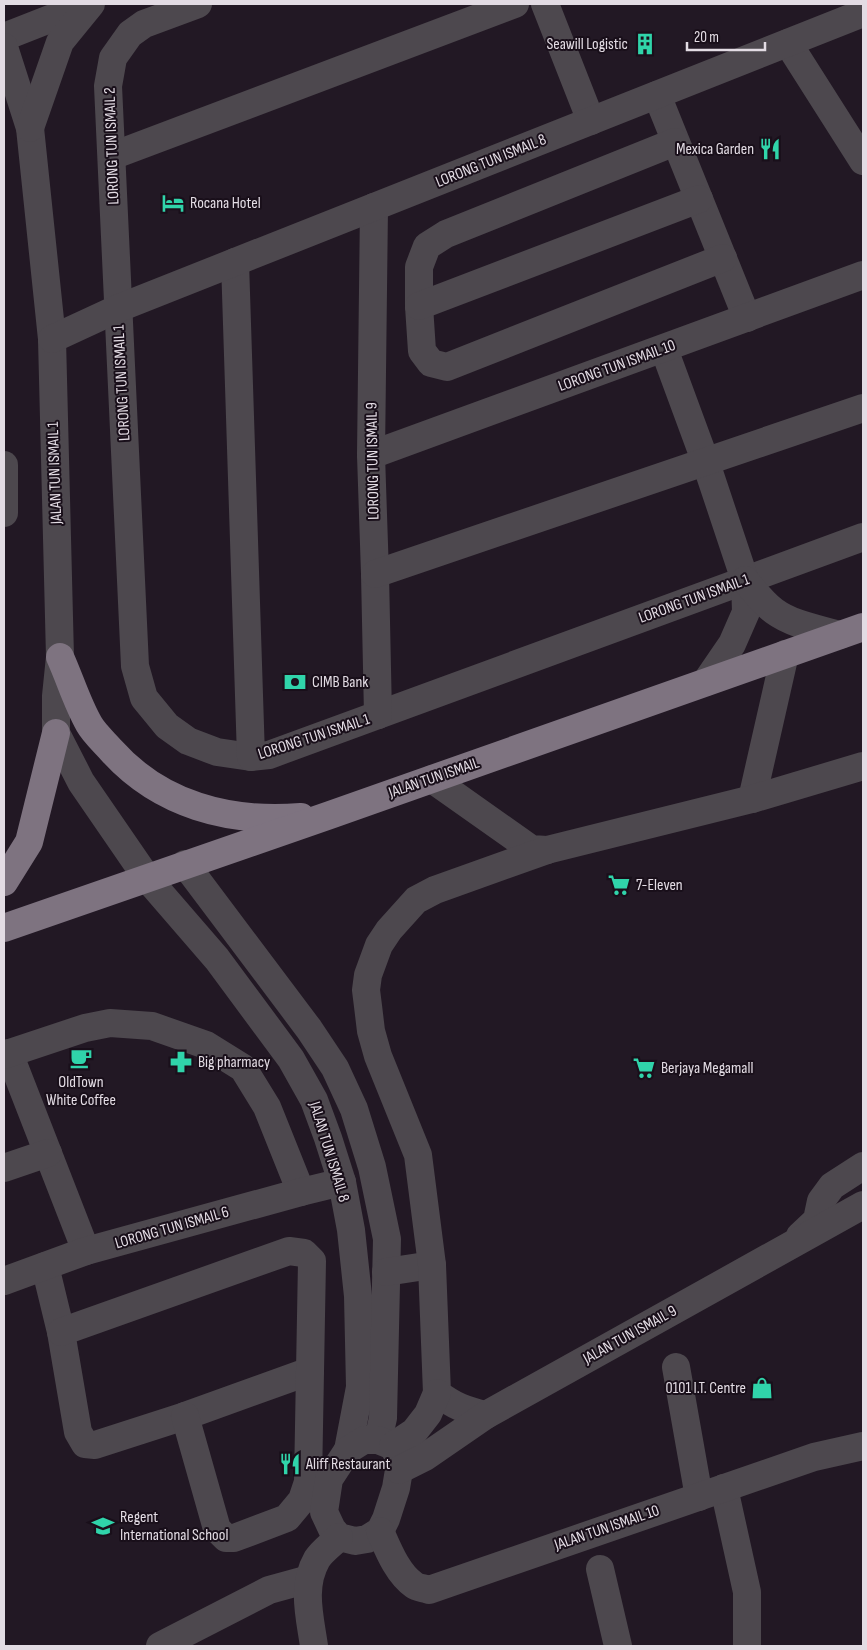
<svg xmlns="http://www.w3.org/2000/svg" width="867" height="1650" font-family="'Sofia Sans Condensed',sans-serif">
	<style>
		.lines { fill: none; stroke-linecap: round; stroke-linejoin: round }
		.minor { stroke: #4d484e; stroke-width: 28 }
		.major { stroke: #7e7380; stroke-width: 28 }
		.labels { text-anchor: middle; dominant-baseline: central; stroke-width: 4; stroke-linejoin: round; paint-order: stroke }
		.poi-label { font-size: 16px; fill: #e3dce4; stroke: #190f1a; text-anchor: start }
		.street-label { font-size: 16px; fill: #e3dce4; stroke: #190f1a }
	</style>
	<rect width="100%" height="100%" fill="#221824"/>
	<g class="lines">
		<!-- minor -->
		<g class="minor">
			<polyline points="198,4 144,24 130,34 113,58 108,86 135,666 144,698 167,726 188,741 217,752 251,757 269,755 863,537"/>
			<polyline points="545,4 591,121"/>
			<polyline points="4,37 88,4"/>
			<polyline points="788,43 863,161"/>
			<polyline points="4,47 30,128 52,339 60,657 56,696 56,733 81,782 147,878 217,959 291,1059 314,1100 328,1138 342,1182 351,1230 358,1296 360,1387 348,1450"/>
			<polyline points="657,95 747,318"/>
			<polyline points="30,128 60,42 91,4"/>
			<polyline points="675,142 446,234 427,246 419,267 419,306 422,351 431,363 447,367 723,258"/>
			<polyline points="112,156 515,4"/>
			<polyline points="374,207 371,455 375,574 378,715"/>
			<polyline points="235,262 251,757"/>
			<polyline points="419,306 699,199"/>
			<polyline points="52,339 119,308 863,13"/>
			<polyline points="664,349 706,463 745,580 746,612 732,644 706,682"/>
			<polyline points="371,455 863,275"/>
			<polyline points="4,465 4,513"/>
			<polyline points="375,574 863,408"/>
			<path d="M745,580C754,591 763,603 774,611C793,625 819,629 840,635"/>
			<polyline points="432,779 531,849 547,850"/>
			<polyline points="752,799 785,654"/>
			<polyline points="185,864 309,1029 335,1068 354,1109 372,1167 387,1239 383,1418 378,1440"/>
			<polyline points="9,1053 86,1251"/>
			<polyline points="4,1055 85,1028 110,1023 152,1026 206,1045 243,1068 267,1107 301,1192"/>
			<polyline points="4,1168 48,1153"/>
			<polyline points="800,1236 817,1220 821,1201 832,1186 863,1166"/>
			<polyline points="45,1266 61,1332 78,1432 85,1444 95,1445 185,1416 310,1371"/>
			<polyline points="386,1272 432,1265"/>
			<polyline points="4,1281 86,1251 301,1192 342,1182"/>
			<polyline points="61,1332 289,1251 304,1253 312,1261 308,1482 302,1500 287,1518 234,1538 226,1538 217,1529 185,1416"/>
			<polyline points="676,1367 699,1497"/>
			<path d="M486,1415C465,1410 454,1406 437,1393L432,1265L418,1155L378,1056L371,1031L368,1006L366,990L368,975L379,945L389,930L416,900L435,890L547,850L752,799L863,766"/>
			<polygon points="364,1440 378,1440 393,1446 398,1456 399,1470 396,1488 386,1519 380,1531 367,1539 355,1541 339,1537 332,1529 324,1512 329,1479 348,1450"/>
			<polyline points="393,1446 414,1432 428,1414 437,1393"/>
			<polyline points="399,1470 425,1457 486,1415 863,1205"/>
			<polyline points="724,1488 747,1592 747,1646"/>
			<path d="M380,1531C388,1549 397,1573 414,1585C418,1588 424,1588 429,1590L814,1457L863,1446"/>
			<polyline points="600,1569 618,1646"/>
			<polyline points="160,1646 269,1590 309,1579"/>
			<path d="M314,1646C310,1617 301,1587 317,1559C322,1551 332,1544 339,1537"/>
		</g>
		<!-- major -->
		<g class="major">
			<path d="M60,657C70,679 77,703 89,724C94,733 104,742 111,750C160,805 229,823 301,817"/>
			<polyline points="4,882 29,842 56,733"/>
			<polyline points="4,928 330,815 863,627"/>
		</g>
	</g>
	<!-- icons -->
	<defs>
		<g id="building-bare" transform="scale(1.725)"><path d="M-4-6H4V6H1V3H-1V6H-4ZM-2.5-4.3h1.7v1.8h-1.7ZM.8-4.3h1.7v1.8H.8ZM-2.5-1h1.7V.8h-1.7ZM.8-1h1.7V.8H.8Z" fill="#30d4aa" stroke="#190f1a" stroke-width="2.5" paint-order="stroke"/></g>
		<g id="restaurant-bare" transform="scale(1.725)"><path d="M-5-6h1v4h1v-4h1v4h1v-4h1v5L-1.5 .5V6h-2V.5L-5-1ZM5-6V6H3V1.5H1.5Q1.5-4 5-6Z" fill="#30d4aa" stroke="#190f1a" stroke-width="2.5" paint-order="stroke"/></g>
		<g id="hotel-bare" transform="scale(1.725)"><path d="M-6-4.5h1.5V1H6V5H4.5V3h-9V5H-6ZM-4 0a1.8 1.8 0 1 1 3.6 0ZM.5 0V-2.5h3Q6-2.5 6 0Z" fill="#30d4aa" stroke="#190f1a" stroke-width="2.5" paint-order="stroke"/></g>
		<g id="bank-bare" transform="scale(1.725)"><path d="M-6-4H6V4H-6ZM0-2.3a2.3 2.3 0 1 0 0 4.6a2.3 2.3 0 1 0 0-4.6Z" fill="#30d4aa" stroke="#190f1a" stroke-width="2.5" paint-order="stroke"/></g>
		<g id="supermarket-bare" transform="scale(1.725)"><path d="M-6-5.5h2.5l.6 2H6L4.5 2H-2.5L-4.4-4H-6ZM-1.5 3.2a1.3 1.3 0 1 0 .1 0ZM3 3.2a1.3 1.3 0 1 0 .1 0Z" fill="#30d4aa" stroke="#190f1a" stroke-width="2.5" paint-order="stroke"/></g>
		<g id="cafe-bare" transform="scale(1.725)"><path d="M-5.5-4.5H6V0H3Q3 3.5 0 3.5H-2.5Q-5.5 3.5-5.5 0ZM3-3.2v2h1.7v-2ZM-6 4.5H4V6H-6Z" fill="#30d4aa" stroke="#190f1a" stroke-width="2.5" paint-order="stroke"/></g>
		<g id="pharmacy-bare" transform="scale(1.725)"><path d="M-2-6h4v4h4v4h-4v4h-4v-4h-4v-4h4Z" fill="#30d4aa" stroke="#190f1a" stroke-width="2.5" paint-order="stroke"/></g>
		<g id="shop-bare" transform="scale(1.725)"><path d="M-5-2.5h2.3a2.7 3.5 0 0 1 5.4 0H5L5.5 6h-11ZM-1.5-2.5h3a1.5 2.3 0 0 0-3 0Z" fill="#30d4aa" stroke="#190f1a" stroke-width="2.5" paint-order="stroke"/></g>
		<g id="school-bare" transform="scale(1.725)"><path d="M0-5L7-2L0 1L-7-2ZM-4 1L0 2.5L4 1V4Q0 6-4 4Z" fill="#30d4aa" stroke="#190f1a" stroke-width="2.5" paint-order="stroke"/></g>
	</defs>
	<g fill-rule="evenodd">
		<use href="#building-bare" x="645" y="44"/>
		<use href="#restaurant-bare" x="770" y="149"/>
		<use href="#hotel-bare" x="173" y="203"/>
		<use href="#bank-bare" x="295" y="682"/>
		<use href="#supermarket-bare" x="619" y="885"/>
		<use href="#cafe-bare" x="81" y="1058"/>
		<use href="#pharmacy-bare" x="181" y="1062"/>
		<use href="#supermarket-bare" x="644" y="1068"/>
		<use href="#shop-bare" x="762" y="1388"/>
		<use href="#restaurant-bare" x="290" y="1464"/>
		<use href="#school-bare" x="103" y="1526"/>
	</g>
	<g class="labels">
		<!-- poi labels -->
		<g class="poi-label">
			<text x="628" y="44" text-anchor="end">Seawill Logistic</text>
			<text x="754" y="149" text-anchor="end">Mexica Garden</text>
			<text x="190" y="203">Rocana Hotel</text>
			<text x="312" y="682">CIMB Bank</text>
			<text x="636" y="885">7-Eleven</text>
			<text x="198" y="1062">Big pharmacy</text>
			<text x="661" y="1068">Berjaya Megamall</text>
			<text x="81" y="1082" text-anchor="middle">OldTown<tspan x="81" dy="18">White Coffee</tspan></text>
			<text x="746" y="1388" text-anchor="end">0101 I.T. Centre</text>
			<text x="306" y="1464">Aliff Restaurant</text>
			<text x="120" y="1517">Regent<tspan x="120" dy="18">International School</tspan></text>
		</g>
		<!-- street labels -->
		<g class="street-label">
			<text transform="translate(112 146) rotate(-92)">LORONG TUN ISMAIL 2</text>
			<text transform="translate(491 161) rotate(-22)">LORONG TUN ISMAIL 8</text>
			<text transform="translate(617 366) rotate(-20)">LORONG TUN ISMAIL 10</text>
			<text transform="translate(122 383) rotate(-93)">LORONG TUN ISMAIL 1</text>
			<text transform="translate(373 461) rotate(-91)">LORONG TUN ISMAIL 9</text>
			<text transform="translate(55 473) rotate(-92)">JALAN TUN ISMAIL 1</text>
			<text transform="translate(694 599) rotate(-20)">LORONG TUN ISMAIL 1</text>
			<text transform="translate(314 737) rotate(-18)">LORONG TUN ISMAIL 1</text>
			<text transform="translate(434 778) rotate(-19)">JALAN TUN ISMAIL</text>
			<text transform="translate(329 1152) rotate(73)">JALAN TUN ISMAIL 8</text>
			<text transform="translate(172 1228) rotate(-16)">LORONG TUN ISMAIL 6</text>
			<text transform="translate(630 1335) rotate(-29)">JALAN TUN ISMAIL 9</text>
			<text transform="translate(607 1528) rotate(-19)">JALAN TUN ISMAIL 10</text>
		</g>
	</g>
	<!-- border -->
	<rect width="867" height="1650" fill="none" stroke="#e3dce4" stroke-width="10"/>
	<!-- scale -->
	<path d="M687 42v8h78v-8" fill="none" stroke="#e3dce4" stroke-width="2.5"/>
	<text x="694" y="42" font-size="15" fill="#e3dce4" stroke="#190f1a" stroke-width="4" paint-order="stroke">20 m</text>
</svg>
